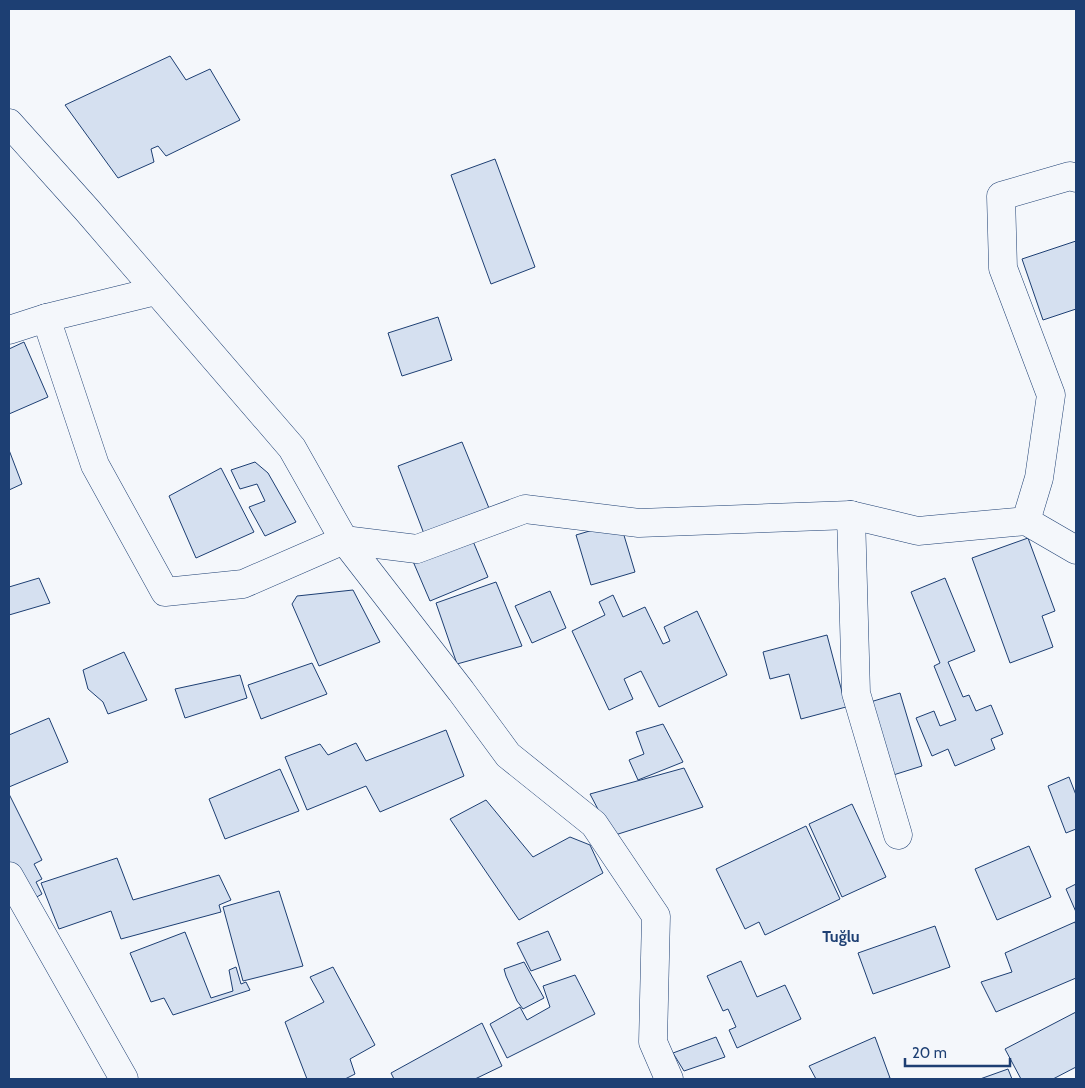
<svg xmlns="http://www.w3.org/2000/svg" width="1085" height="1088" font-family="Cabin,sans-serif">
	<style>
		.building { fill: #d5e0f0; stroke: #1d3f73 }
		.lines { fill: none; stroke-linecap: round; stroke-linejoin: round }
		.minor-casing { stroke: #1d3f73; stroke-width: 29 }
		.minor { stroke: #f4f7fb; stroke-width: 28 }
		.labels { text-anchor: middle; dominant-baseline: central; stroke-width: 4; stroke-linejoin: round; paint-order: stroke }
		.quarter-label { font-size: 16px; font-weight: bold; fill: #1d3f73; stroke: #f4f7fb }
	</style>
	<rect width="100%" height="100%" fill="#f4f7fb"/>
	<!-- building -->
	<g class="building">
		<polygon points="170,56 186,80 210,69 240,120 166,156 158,146 151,149 154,162 118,178 65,105"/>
		<polygon points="495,159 535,267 491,284 451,175"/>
		<polygon points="1076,241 1076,309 1043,320 1022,259"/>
		<polygon points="438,317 452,360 402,376 388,333"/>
		<polygon points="24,342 48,397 9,414 9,349"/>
		<polygon points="462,442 491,513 426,539 398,466"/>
		<polygon points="9,450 22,484 9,490"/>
		<polygon points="255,462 268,473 296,522 265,536 249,507 265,501 257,484 240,489 231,470"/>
		<polygon points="221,468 254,532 196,558 169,496"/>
		<polygon points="620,522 635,572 591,585 576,535"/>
		<polygon points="470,534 488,577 430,601 412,559"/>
		<polygon points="1028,538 1055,611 1042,616 1053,647 1010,663 972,558"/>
		<polygon points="39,578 50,603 9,615 9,587"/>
		<polygon points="945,578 975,651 948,662 963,697 969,695 976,711 991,705 1003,734 991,739 995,749 955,766 948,749 932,756 916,718 934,711 940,726 956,720 934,666 940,663 911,592"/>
		<polygon points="496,582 522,646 457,664 436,603"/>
		<polygon points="353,590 380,642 319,666 292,604 297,596"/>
		<polygon points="550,591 566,628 532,643 515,606"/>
		<polygon points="613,595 623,617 645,607 663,644 670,641 664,627 697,611 727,675 659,707 641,671 624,679 633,699 609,710 572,631 605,615 599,602"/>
		<polygon points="827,635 846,707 801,719 789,674 770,679 763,652"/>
		<polygon points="124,652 147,700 108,714 103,702 88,689 83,670"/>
		<polygon points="312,663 327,694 261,719 248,685"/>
		<polygon points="240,675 247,698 185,718 175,689"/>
		<polygon points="900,693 922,766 890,776 867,703"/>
		<polygon points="49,718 68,762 9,787 9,735"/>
		<polygon points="663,724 683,762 638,780 629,760 644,754 636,732"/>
		<polygon points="446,730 464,776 380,812 366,786 307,810 285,757 320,744 328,755 356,743 366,761"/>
		<polygon points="684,768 703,807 612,836 590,794"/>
		<polygon points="280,769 299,811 225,839 209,799"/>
		<polygon points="1069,777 1076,795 1076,829 1066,833 1048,786"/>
		<polygon points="9,794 42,860 34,864 42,879 36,882 42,894 28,902 9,865"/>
		<polygon points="486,800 533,857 570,837 590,845 603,873 519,920 450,819"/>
		<polygon points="852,804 886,877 842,897 809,824"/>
		<polygon points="806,826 840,899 765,935 759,922 745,929 716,869"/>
		<polygon points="1029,846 1051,897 997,920 975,869"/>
		<polygon points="117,858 133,900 219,875 231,900 219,905 221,912 121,939 111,911 59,929 41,883"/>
		<polygon points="1076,884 1076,912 1066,889"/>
		<polygon points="279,891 303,966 243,981 223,907"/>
		<polygon points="1075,922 1076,926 1076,978 996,1012 981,982 1012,972 1005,953"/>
		<polygon points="935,926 950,967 873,994 858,953"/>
		<polygon points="548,931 561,960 531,971 517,943"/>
		<polygon points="185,932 211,998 233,991 229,970 236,967 241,984 246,982 250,990 173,1015 164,998 151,1002 130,953"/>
		<polygon points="741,961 757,997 785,985 801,1019 737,1048 729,1030 736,1027 728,1009 723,1011 707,976"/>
		<polygon points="524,962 544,998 523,1009 517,1001 506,976 504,969"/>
		<polygon points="333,967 375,1045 350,1059 355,1074 345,1079 307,1079 285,1022 324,1002 310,977"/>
		<polygon points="575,975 595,1014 507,1058 490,1024 520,1007 527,1020 550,1007 543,986"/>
		<polygon points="1076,1012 1076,1067 1053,1079 1021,1079 1005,1049"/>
		<polygon points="482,1023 502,1066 475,1079 394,1079 391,1073"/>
		<polygon points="716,1037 725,1057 684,1071 673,1053"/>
		<polygon points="875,1037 890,1078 886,1079 816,1079 809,1066"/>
		<polygon points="1008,1069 1012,1079 980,1079"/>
	</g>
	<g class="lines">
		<!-- minor casing -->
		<g class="minor-casing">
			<g id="minor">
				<polyline points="9,123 87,210 292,448 344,540 461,691 508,755 594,824 656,916 653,1042 669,1079"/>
				<polyline points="46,318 156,291"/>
				<polyline points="9,330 46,318 95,465 165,592 243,584 344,540 417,549 525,509 639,523 851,515 918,531 1026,521 1076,550"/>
				<polyline points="851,515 856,693 898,835"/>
				<polyline points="1026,521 1039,478 1051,395 1003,268 1001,196 1070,176 1076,178"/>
				<polyline points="9,876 124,1079"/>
			</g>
		</g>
		<!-- minor -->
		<use href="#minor" class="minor"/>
	</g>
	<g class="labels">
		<!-- quarter labels -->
		<g class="quarter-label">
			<text x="841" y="936">Tuğlu</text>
		</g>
	</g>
	<!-- border -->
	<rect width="1085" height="1088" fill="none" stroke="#1d3f73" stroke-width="20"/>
	<!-- scale -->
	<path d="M905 1058v8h105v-8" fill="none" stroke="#1d3f73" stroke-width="2.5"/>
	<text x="912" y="1058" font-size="15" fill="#1d3f73" stroke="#f4f7fb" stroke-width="4" paint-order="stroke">20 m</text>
</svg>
